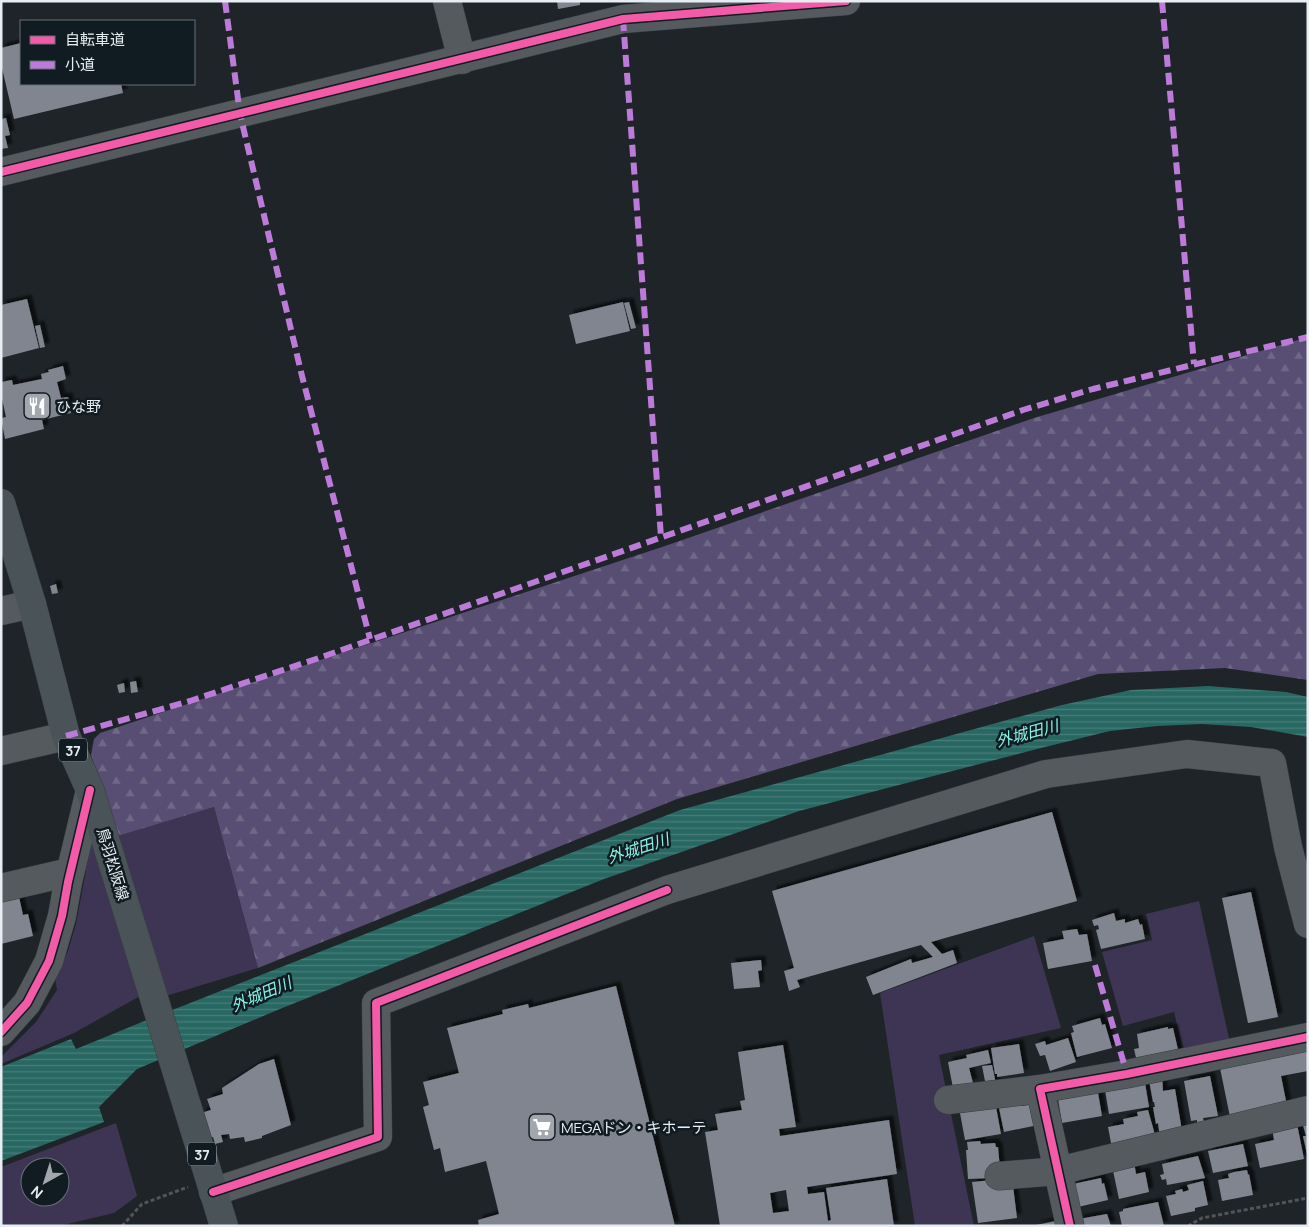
<svg xmlns="http://www.w3.org/2000/svg" width="1309" height="1227" font-family="Manrope,'Noto Sans JP',sans-serif">
	<style>
		.green { fill: #3e3554; fill-rule: evenodd }
		.forest { fill: url(#forest-firs) }
		.water { fill: url(#water-rules) }
		.building { fill: #808590; fill-rule: evenodd; filter: url(#shadow) }
		.lines { fill: none; stroke-linecap: round; stroke-linejoin: round }
		.minor-casing { stroke: #393e41; stroke-width: 29 }
		.major-casing { stroke: #393e41; stroke-width: 29 }
		.path { stroke: #525558; stroke-width: 3; stroke-dasharray: 4 2.5; stroke-linecap: butt }
		.minor { stroke: #555a5e; stroke-width: 28 }
		.major { stroke: #4a5458; stroke-width: 28 }
		.quiet { stroke: #bd7bd9; stroke-width: 6; stroke-dasharray: 12 6; stroke-linecap: butt }
		.cycleway-casing { stroke: #111b22; stroke-width: 11 }
		.cycleway { stroke: #f35aa7; stroke-width: 8 }
		.labels { text-anchor: middle; dominant-baseline: central; stroke-width: 5; stroke-linejoin: round; paint-order: stroke }
		.shield { fill: #111b22; stroke: #a7afb4; stroke-width: 1 }
		.shield-label { font-size: 14px; font-weight: bold; fill: #e7eef3 }
		.poi-label { font-size: 15px; fill: #e7eef3; stroke: #111b22; text-anchor: start }
		.street-label { font-size: 15px; fill: #e7eef3; stroke: #111b22 }
		.water-label { font-size: 16px; font-style: italic; fill: #88f2e6; stroke: #111b22 }
	</style>
	<defs>
		<pattern id="forest-firs" width="22" height="20" patternUnits="userSpaceOnUse" patternTransform="scale(1.25)"><rect width="22" height="20" fill="#584e73"/><path d="M5 1l3.5 6h-7zM16 11l3.5 6h-7z" fill="#706887"/></pattern>
		<pattern id="water-rules" width="6" height="5" patternUnits="userSpaceOnUse" patternTransform="scale(1.25)"><rect width="6" height="5" fill="#286863"/><path d="M0 2.5h6" fill="none" stroke="#477e7a"/></pattern>
		<filter id="shadow"><feDropShadow dx="4.5" dy="-4.5" stdDeviation="1" flood-color="#0009"/></filter>
	</defs>
	<rect width="100%" height="100%" fill="#1f2428"/>
	<!-- green -->
	<g class="green">
		<polygon points="214,807 258,968 166,996 118,836"/>
		<polygon points="87,827 140,996 74,1033 1,1064 1,1057 36,1022 57,990 55,978 68,951 76,924 86,871 76,868"/>
		<polygon points="1199,901 1230,1043 1184,1053 1174,1012 1123,1026 1102,952 1152,940 1146,914"/>
		<polygon points="1034,936 1061,1028 939,1055 974,1226 915,1226 880,993"/>
		<path d="M116,1123L137,1196L114,1213L59,1226H1V1167ZM30,1167H60V1197H30Z"/>
	</g>
	<!-- forest -->
	<polygon class="forest" points="1308,337 1308,680 1225,668 1098,674 677,799 258,968 214,807 118,836 91,755 94,739 100,733 665,546 1034,418"/>
	<!-- water -->
	<polygon class="water" points="1208,686 1286,692 1308,697 1308,737 1251,727 1202,724 1157,726 1110,731 1037,749 799,811 604,879 280,1009 137,1069 99,1107 104,1122 1,1161 1,1067 71,1039 76,1049 147,1020 680,810 1062,705 1131,690"/>
	<!-- building -->
	<g class="building">
		<polygon points="557,1 580,1 580,5 558,9"/>
		<polygon points="21,43 21,84 121,84 123,93 14,119 1,64 1,48"/>
		<polygon points="6,118 10,135 5,136 8,148 1,149 1,119"/>
		<polygon points="27,299 39,348 1,358 1,305"/>
		<polygon points="623,302 630,331 576,344 569,315"/>
		<polygon points="629,302 636,328 631,329 624,303"/>
		<polygon points="40,325 45,347 40,348 35,326"/>
		<polygon points="63,366 66,379 57,382 61,398 68,397 71,413 42,420 44,429 5,439 1,418 6,417 1,394 1,382 12,380 13,385 42,379 41,374 49,372 48,370"/>
		<polygon points="56,584 58,593 52,594 50,586"/>
		<polygon points="136,681 138,692 131,693 130,682"/>
		<polygon points="124,683 125,692 119,693 117,685"/>
		<polygon points="1052,812 1077,901 931,942 942,954 953,950 957,963 873,995 866,977 911,959 912,963 933,957 921,945 797,980 800,987 789,991 784,971 794,968 772,891"/>
		<polygon points="1251,892 1278,1017 1248,1023 1222,898"/>
		<polygon points="19,897 23,915 28,914 33,936 1,944 1,902"/>
		<polygon points="1114,913 1116,921 1125,919 1125,923 1138,919 1140,925 1142,924 1145,939 1101,949 1096,930 1099,929 1098,925 1094,926 1092,920"/>
		<polygon points="1077,929 1079,935 1087,934 1092,961 1048,969 1043,943 1064,939 1062,931"/>
		<polygon points="761,960 762,970 758,971 760,987 734,989 731,963"/>
		<polygon points="616,986 675,1226 479,1226 478,1220 499,1214 486,1161 445,1172 440,1148 434,1150 423,1107 429,1105 423,1082 459,1073 447,1028 503,1014 502,1010 528,1004 529,1008"/>
		<polygon points="1100,1018 1102,1025 1105,1024 1112,1048 1077,1057 1071,1033 1074,1032 1072,1026"/>
		<polygon points="1168,1027 1168,1029 1173,1028 1179,1054 1137,1062 1134,1049 1139,1048 1137,1034"/>
		<polygon points="1068,1038 1076,1062 1050,1071 1045,1055 1040,1056 1035,1044 1045,1041 1046,1045"/>
		<polygon points="1019,1044 1024,1073 997,1077 997,1074 995,1074 991,1048"/>
		<path d="M783,1045L796,1127L779,1129L780,1136L889,1120L897,1174L807,1187L808,1194L824,1192L828,1221L831,1220L826,1188L887,1179L894,1226H720L705,1132L718,1130L715,1114L742,1110L740,1101L745,1100L738,1052ZM786,1190L789,1211L773,1213L770,1193Z"/>
		<polygon points="1308,1045 1308,1071 1281,1076 1287,1106 1230,1117 1219,1063"/>
		<polygon points="988,1050 991,1063 969,1068 973,1083 953,1088 948,1062 967,1058 966,1055"/>
		<polygon points="274,1059 291,1125 262,1136 262,1138 245,1142 244,1137 230,1139 229,1134 221,1135 223,1142 215,1144 213,1137 209,1138 201,1113 211,1110 207,1099 223,1094 222,1088 259,1064"/>
		<polygon points="992,1065 996,1084 986,1086 982,1066"/>
		<polygon points="1162,1076 1163,1091 1175,1089 1182,1131 1160,1137 1158,1123 1156,1124 1153,1107 1155,1107 1154,1102 1153,1102 1149,1080"/>
		<polygon points="1210,1076 1218,1116 1203,1118 1204,1122 1197,1123 1197,1120 1191,1121 1184,1081"/>
		<polygon points="1145,1083 1149,1107 1109,1114 1105,1090"/>
		<polygon points="1098,1093 1102,1116 1062,1123 1058,1099"/>
		<polygon points="998,1103 1021,1104 1022,1106 1034,1104 1038,1125 1004,1132"/>
		<polygon points="996,1107 1001,1134 965,1140 960,1113 972,1111 972,1109"/>
		<polygon points="1148,1110 1155,1135 1112,1148 1108,1127 1124,1124 1123,1119 1138,1116 1137,1112"/>
		<polygon points="1308,1117 1308,1154 1307,1154 1303,1136 1306,1136 1301,1118"/>
		<polygon points="1297,1124 1304,1159 1260,1168 1255,1144 1274,1140 1272,1128"/>
		<polygon points="980,1141 981,1144 995,1143 996,1147 998,1147 1000,1169 991,1178 968,1179 966,1150 968,1150 967,1142"/>
		<polygon points="1243,1144 1248,1166 1213,1173 1208,1151"/>
		<polygon points="1198,1156 1205,1178 1167,1185 1166,1179 1162,1180 1160,1175 1164,1174 1162,1164"/>
		<polygon points="1134,1162 1136,1174 1145,1172 1149,1192 1119,1199 1112,1166"/>
		<polygon points="1247,1170 1248,1175 1249,1174 1253,1195 1222,1201 1218,1180 1229,1178 1228,1174 1234,1172"/>
		<polygon points="1101,1178 1102,1184 1104,1183 1108,1200 1078,1207 1073,1184"/>
		<polygon points="993,1180 1013,1186 1017,1218 978,1223 972,1182"/>
		<polygon points="1203,1181 1208,1205 1195,1208 1195,1211 1171,1216 1166,1196 1176,1194 1175,1191 1182,1189 1183,1192 1189,1190 1187,1185"/>
		<polygon points="1158,1202 1164,1226 1122,1226 1119,1212 1123,1211 1123,1209"/>
		<polygon points="1107,1214 1111,1226 1080,1226 1079,1219"/>
		<polygon points="1061,1220 1062,1226 1037,1226 1036,1225"/>
	</g>
	<g class="lines">
		<!-- minor casing -->
		<g class="minor-casing">
			<g id="minor">
				<polyline points="447,1 462,60"/>
				<polyline points="1,172 623,19 846,1"/>
				<polyline points="1,611 32,604"/>
				<polyline points="1,751 66,736"/>
				<polyline points="1,888 70,872"/>
				<polyline points="1,1032 27,1003 49,961 62,916 68,882 90,790"/>
				<polyline points="948,1100 1040,1089"/>
				<polyline points="999,1176 1058,1171 1308,1110"/>
				<polyline points="213,1192 378,1137 376,1003 667,890 1046,774 1187,754 1272,763 1288,847 1308,924"/>
				<polyline points="1070,1226 1040,1089 1127,1074 1308,1037"/>
			</g>
		</g>
		<!-- major casing -->
		<g class="major-casing">
			<polyline id="major" points="1,503 32,604 66,736 90,790 224,1226"/>
		</g>
		<!-- path -->
		<g class="path">
			<polyline points="122,1226 142,1204 188,1187"/>
			<polyline points="1188,1226 1202,1218 1308,1198"/>
		</g>
		<!-- minor -->
		<use href="#minor" class="minor"/>
		<!-- major -->
		<use href="#major" class="major"/>
		<!-- quiet -->
		<g class="quiet">
			<polyline points="225,1 240,114 302,376 370,639"/>
			<polyline points="1162,1 1194,364"/>
			<polyline points="623,19 661,537"/>
			<polyline points="66,736 190,701 316,659 1023,410 1093,389 1308,337"/>
			<polyline points="1095,965 1127,1074"/>
		</g>
		<!-- cycleway casing -->
		<g class="cycleway-casing">
			<g id="cycleway">
				<polyline points="1,172 623,19 846,1"/>
				<polyline points="1,1032 27,1003 49,961 62,916 68,882 90,790"/>
				<polyline points="213,1192 378,1137 376,1003 667,890"/>
				<polyline points="1070,1226 1040,1089 1127,1074 1308,1037"/>
			</g>
		</g>
		<!-- cycleway -->
		<use href="#cycleway" class="cycleway"/>
	</g>
	<!-- icons -->
	<defs>
		<g id="restaurant-square" transform="scale(1.4375)"><rect x="-9" y="-9" width="18" height="18" rx="4" fill="#a1a7ac" stroke="#111b22"/><path d="M-5-6h1v4h1v-4h1v4h1v-4h1v5L-1.5 .5V6h-2V.5L-5-1ZM5-6V6H3V1.5H1.5Q1.5-4 5-6Z" fill="#fff"/></g>
		<g id="supermarket-square" transform="scale(1.4375)"><rect x="-9" y="-9" width="18" height="18" rx="4" fill="#a1a7ac" stroke="#111b22"/><path d="M-6-5.5h2.5l.6 2H6L4.5 2H-2.5L-4.4-4H-6ZM-1.5 3.2a1.3 1.3 0 1 0 .1 0ZM3 3.2a1.3 1.3 0 1 0 .1 0Z" fill="#fff"/></g>
	</defs>
	<g fill-rule="evenodd">
		<use href="#restaurant-square" x="37" y="406"/>
		<use href="#supermarket-square" x="542" y="1127"/>
	</g>
	<g class="labels">
		<!-- shield labels -->
		<g class="shield">
			<rect x="59" y="738.5" width="28" height="23" rx="4"/>
			<rect x="188" y="1142.5" width="28" height="23" rx="4"/>
		</g>
		<g class="shield-label">
			<text x="73" y="750">37</text>
			<text x="202" y="1154">37</text>
		</g>
		<!-- poi labels -->
		<g class="poi-label">
			<text x="56" y="406">ひな野</text>
			<text x="561" y="1127">MEGAドン・キホーテ</text>
		</g>
		<!-- street labels -->
		<g class="street-label">
			<text transform="translate(113 864) rotate(73)">鳥羽松阪線</text>
		</g>
		<!-- water labels -->
		<g class="water-label">
			<text transform="translate(1027 733) rotate(-15)">外城田川</text>
			<text transform="translate(638 848) rotate(-18)">外城田川</text>
			<text transform="translate(261 994) rotate(-23)">外城田川</text>
		</g>
	</g>
	<!-- border -->
	<rect width="1309" height="1227" fill="none" stroke="#e7eef3" stroke-width="5"/>
	<!-- legend -->
	<rect x="20" y="20" width="175" height="65" fill="#111b22" stroke="#676f76"/>
	<rect x="30" y="36" width="25" height="8" fill="#f35aa7" stroke="#676f76"/>
	<text x="65" y="45" font-size="15" fill="#e7eef3">自転車道</text>
	<rect x="30" y="61" width="25" height="8" fill="#bd7bd9" stroke="#676f76"/>
	<text x="65" y="70" font-size="15" fill="#e7eef3">小道</text>
	<!-- north arrow -->
	<g transform="translate(45 1182) rotate(219)"><circle r="24" fill="#111b22" stroke="#676f76"/>
	<path d="M0-4L9 19L0 12L-9 19Z" fill="#a1a7ac"/>
	<text y="-8" font-size="14" font-weight="bold" text-anchor="middle" fill="#e7eef3">N</text>
	</g>
</svg>
